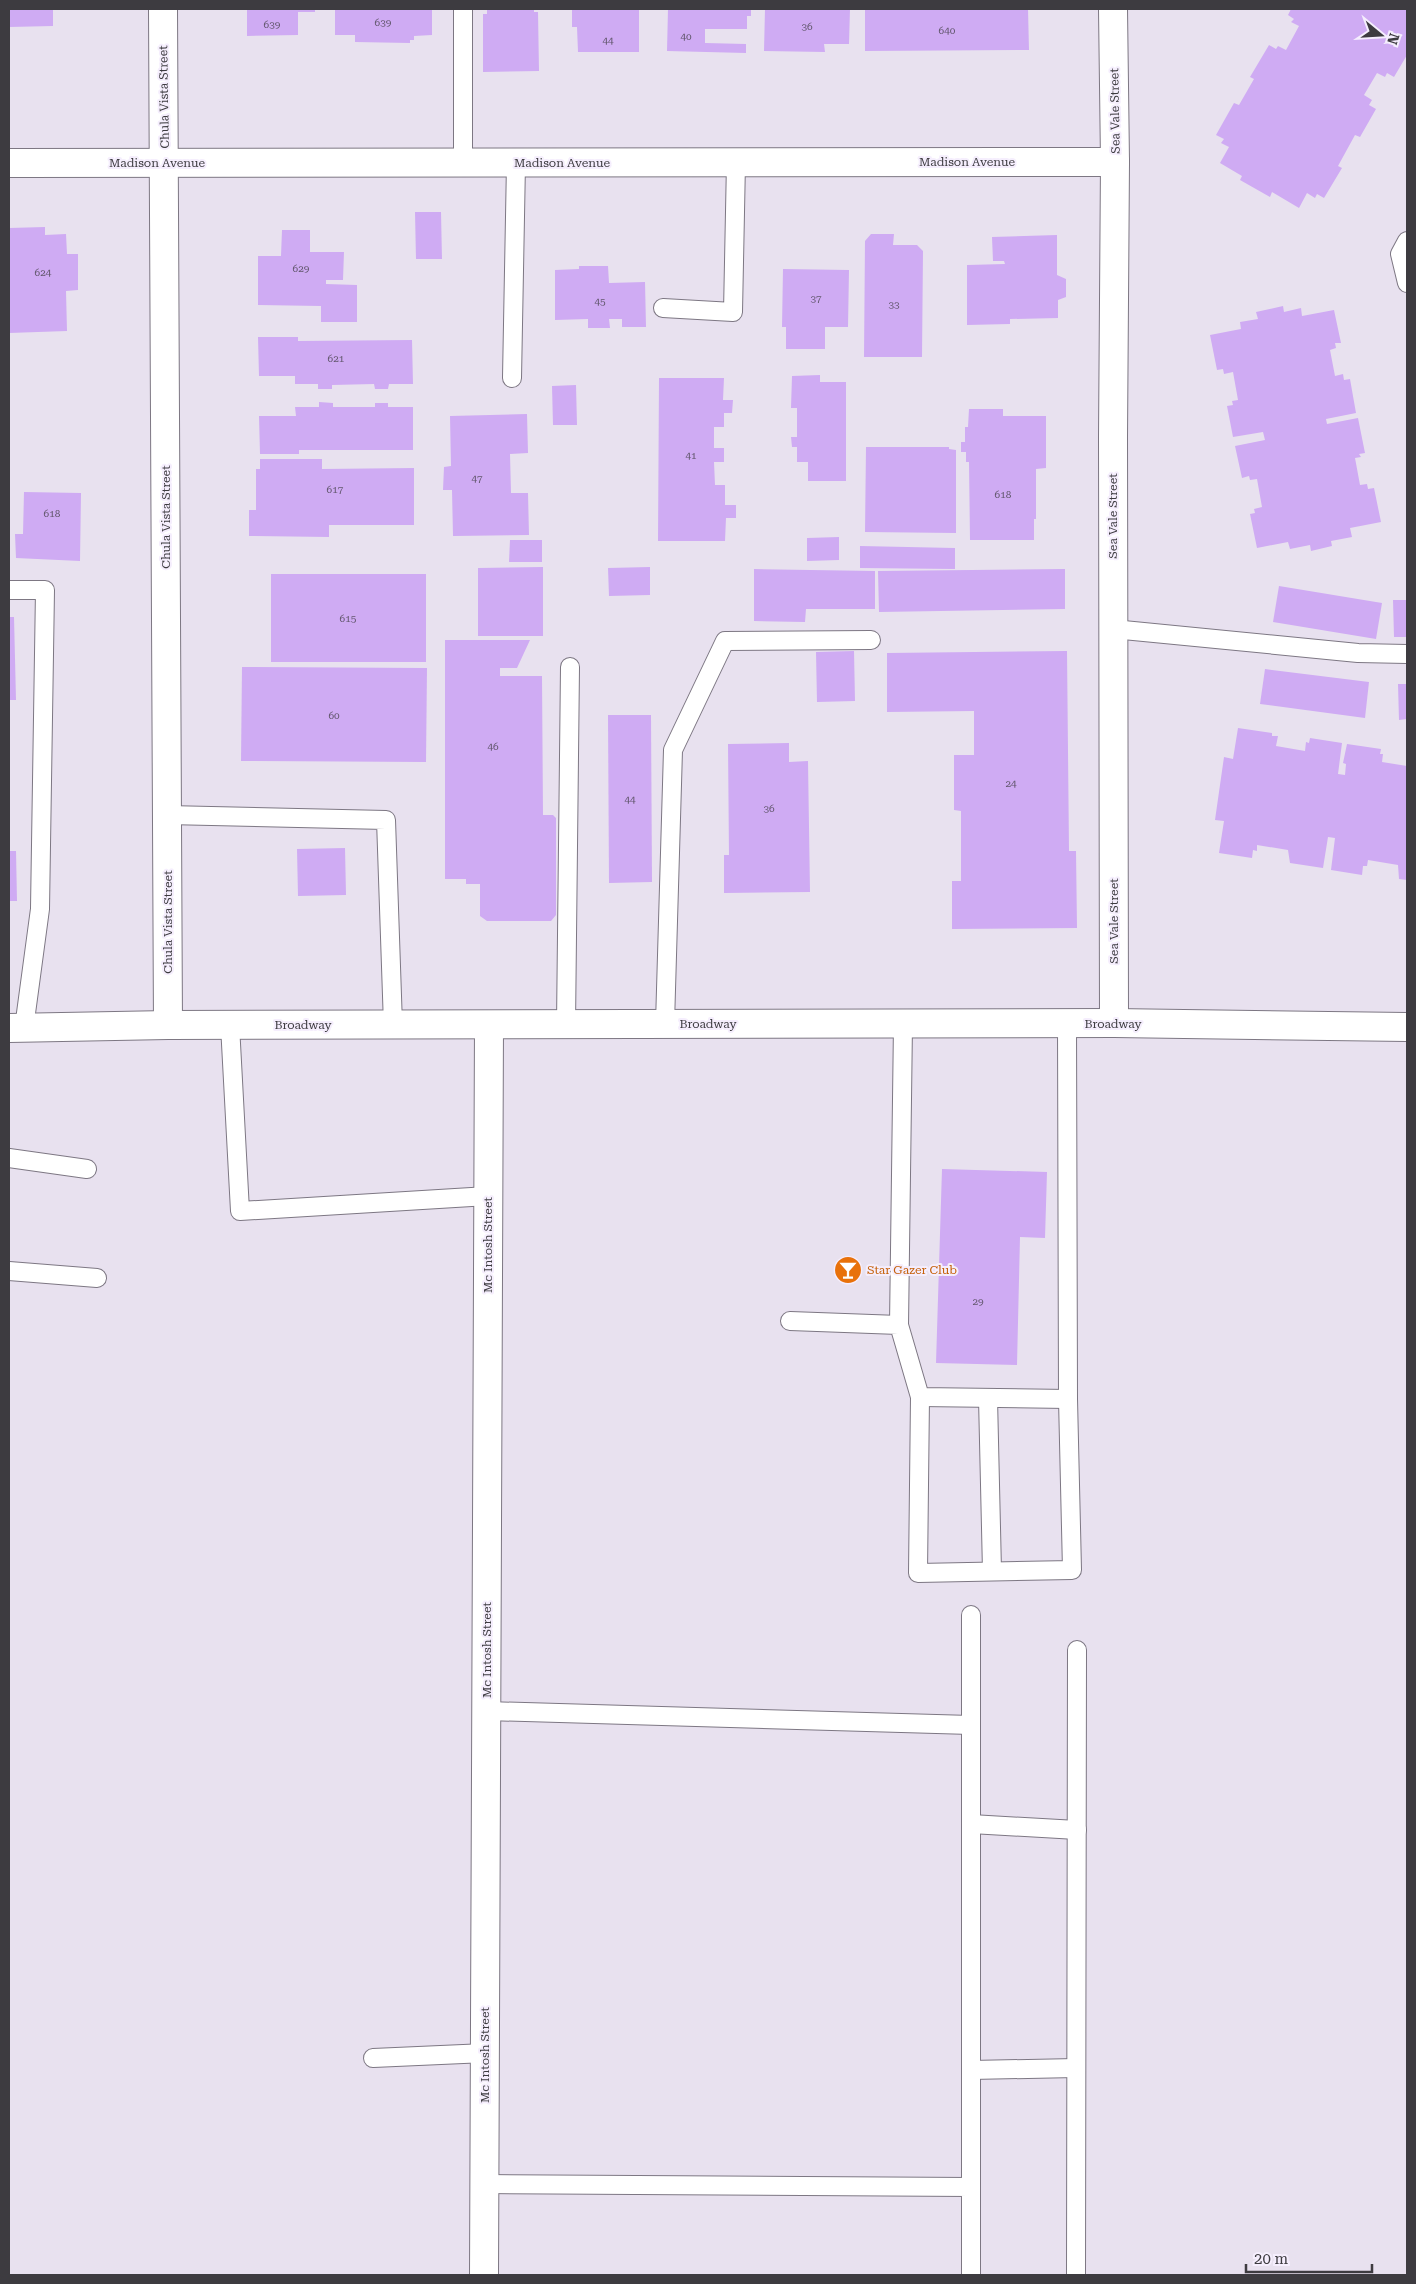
<svg xmlns="http://www.w3.org/2000/svg" width="1416" height="2284" font-family="'Roboto Serif',serif">
	<style>
		.building { fill: #cfabf3 }
		.lines { fill: none; stroke-linecap: round; stroke-linejoin: round }
		.lane-casing { stroke: #7d7783; stroke-width: 20 }
		.street-casing { stroke: #7d7783; stroke-width: 30 }
		.primary-casing { stroke: #7d7783; stroke-width: 30 }
		.lane { stroke: #fff; stroke-width: 18 }
		.street { stroke: #fff; stroke-width: 28 }
		.primary { stroke: #fff; stroke-width: 28 }
		.labels { text-anchor: middle; dominant-baseline: central; stroke-width: 4; stroke-linejoin: round; paint-order: stroke }
		.number-label { font-size: 10px; fill: #62576d }
		.street-label { font-size: 12px; fill: #3d3b40; stroke: #f5eefd }
		.food-label { font-size: 12px; fill: #c56008; stroke: #f5eefd; text-anchor: start }
	</style>
	<rect width="100%" height="100%" fill="#e8e1ef"/>
	<!-- building -->
	<g class="building">
		<polygon points="9,9 53,9 53,26 9,27"/>
		<polygon points="247,9 315,9 315,12 298,12 298,35 247,36"/>
		<polygon points="335,9 432,9 432,35 414,36 414,40 410,40 410,43 355,42 355,35 335,35"/>
		<polygon points="487,9 534,9 534,12 538,12 539,71 483,72 483,14 487,14"/>
		<polygon points="572,9 639,9 639,52 578,52 577,27 572,27"/>
		<polygon points="668,9 751,9 751,16 747,16 747,29 705,29 705,43 746,44 746,53 667,51"/>
		<polygon points="765,9 850,9 849,44 824,44 825,52 764,51"/>
		<polygon points="865,9 1028,9 1029,50 865,51"/>
		<polygon points="1291,9 1407,9 1407,55 1394,77 1387,73 1385,77 1377,73 1364,95 1372,100 1369,105 1376,109 1360,137 1355,135 1338,166 1342,168 1324,198 1317,194 1315,198 1307,193 1299,208 1272,192 1270,197 1240,180 1242,176 1220,163 1229,147 1221,143 1224,139 1216,135 1234,103 1239,105 1254,79 1250,77 1269,45 1276,49 1278,46 1286,50 1299,26 1291,22 1294,19 1288,15"/>
		<polygon points="415,212 441,212 442,259 416,259"/>
		<polygon points="45,227 45,235 66,234 67,254 78,254 78,290 66,291 67,331 9,333 9,228"/>
		<polygon points="282,230 310,230 310,252 344,252 343,280 326,280 326,284 357,285 357,322 321,322 321,306 258,305 258,256 281,256"/>
		<polygon points="871,234 894,234 893,245 917,245 923,251 922,357 864,357 865,241"/>
		<polygon points="1057,235 1057,275 1066,279 1066,297 1058,300 1058,318 1010,319 1010,324 967,325 967,265 1005,264 1004,261 993,261 992,237"/>
		<polygon points="579,266 608,266 609,283 645,282 646,327 622,327 622,319 609,319 610,328 588,328 588,319 555,320 555,270 579,269"/>
		<polygon points="783,269 849,270 848,327 825,327 825,349 786,349 786,327 782,327"/>
		<polygon points="1283,306 1284,312 1301,308 1302,316 1334,310 1341,343 1335,343 1336,348 1330,350 1335,376 1343,374 1344,380 1350,379 1356,413 1326,419 1327,424 1358,418 1365,453 1359,454 1361,457 1355,458 1360,485 1367,484 1368,489 1374,488 1381,522 1350,528 1352,537 1331,541 1332,546 1311,551 1310,545 1290,549 1288,542 1257,548 1250,514 1255,513 1254,509 1262,507 1257,479 1250,480 1249,476 1242,478 1235,446 1265,440 1263,432 1233,437 1227,406 1233,405 1232,401 1238,400 1233,372 1224,374 1223,369 1217,370 1210,335 1241,329 1240,322 1258,319 1256,312"/>
		<polygon points="258,337 298,337 298,341 412,340 413,384 389,384 388,389 375,389 374,384 332,385 332,389 318,389 318,384 295,384 295,376 259,376"/>
		<polygon points="820,375 820,382 846,382 846,481 808,481 808,462 797,462 797,447 792,447 791,437 797,437 797,408 791,408 792,376"/>
		<polygon points="659,378 724,378 723,400 733,400 732,413 724,413 724,427 714,427 714,448 724,448 724,462 714,462 715,485 725,485 725,505 736,505 736,518 726,518 725,541 658,541"/>
		<polygon points="576,385 577,425 553,425 552,386"/>
		<polygon points="319,402 333,403 333,407 375,407 375,403 388,403 388,407 413,407 413,450 299,450 299,454 260,454 259,416 296,416 295,407 319,407"/>
		<polygon points="969,409 1003,409 1003,416 1046,416 1046,468 1036,469 1036,519 1034,519 1034,540 970,540 969,462 966,462 966,452 961,452 961,442 965,442 965,427 968,427"/>
		<polygon points="527,414 528,453 510,454 511,493 528,493 529,535 453,536 452,490 443,490 444,467 451,466 450,416"/>
		<polygon points="866,447 949,447 949,449 956,450 956,533 865,532"/>
		<polygon points="260,459 322,459 322,469 414,468 414,525 329,525 329,537 249,536 249,510 256,510 256,469 260,469"/>
		<polygon points="24,492 81,493 80,561 16,558 15,534 23,534"/>
		<polygon points="839,537 839,560 807,561 807,538"/>
		<polygon points="510,540 542,540 542,562 509,562"/>
		<polygon points="860,546 955,548 955,569 860,568"/>
		<polygon points="543,567 543,636 478,636 478,568"/>
		<polygon points="650,567 650,595 609,596 608,568"/>
		<polygon points="754,569 875,571 875,609 806,609 805,622 754,621"/>
		<polygon points="1065,569 1065,609 879,612 878,571"/>
		<rect x="271" y="574" width="155" height="88"/>
		<polygon points="1279,586 1382,603 1376,639 1273,622"/>
		<polygon points="1393,600 1407,600 1407,637 1394,637"/>
		<polygon points="9,617 14,617 16,700 9,700"/>
		<polygon points="445,640 530,640 517,668 500,668 500,676 542,676 543,815 553,815 556,818 556,915 551,921 487,921 480,916 480,884 466,884 466,879 445,879"/>
		<polygon points="854,651 855,701 817,702 816,652"/>
		<polygon points="1067,651 1069,851 1076,851 1077,928 952,929 952,881 961,881 961,811 954,810 954,755 974,755 974,711 887,712 887,653"/>
		<polygon points="242,667 427,668 426,762 241,761"/>
		<polygon points="1265,669 1369,682 1365,718 1260,704"/>
		<polygon points="1398,684 1407,684 1407,719 1399,720"/>
		<polygon points="608,715 651,715 652,882 609,883"/>
		<polygon points="1238,728 1272,733 1272,736 1278,736 1276,746 1305,751 1306,742 1309,743 1310,738 1342,743 1338,774 1345,775 1346,764 1343,763 1347,744 1381,749 1380,754 1383,754 1382,762 1407,766 1407,880 1399,879 1398,865 1368,860 1367,866 1363,866 1362,875 1331,870 1335,838 1328,837 1323,868 1290,863 1288,850 1257,845 1257,851 1253,850 1252,858 1219,853 1224,821 1215,820 1224,757 1233,759"/>
		<polygon points="789,743 789,762 808,761 810,892 724,893 724,855 729,855 728,744"/>
		<polygon points="345,848 346,895 298,896 297,849"/>
		<polygon points="9,851 16,851 17,901 9,901"/>
		<polygon points="942,1169 1047,1172 1045,1238 1020,1237 1017,1365 936,1363"/>
	</g>
	<g class="lines">
		<!-- lane casing -->
		<g class="lane-casing">
			<g id="lane">
				<polyline points="463,9 463,162"/>
				<polyline points="1407,241 1400,254 1407,283"/>
				<polyline points="663,308 733,312 736,162"/>
				<polyline points="512,378 516,163"/>
				<polyline points="9,590 45,590 40,909 24,1028"/>
				<polyline points="1113,629 1358,653 1407,654"/>
				<polyline points="167,815 386,820 393,1025"/>
				<polyline points="665,1024 673,750 725,641 871,640"/>
				<polyline points="230,1025 240,1211 488,1196"/>
				<polyline points="566,1025 570,667"/>
				<polyline points="9,1158 87,1169"/>
				<polyline points="9,1271 97,1278"/>
				<polyline points="790,1321 899,1325 920,1397 1068,1399 1067,1024"/>
				<polyline points="899,1325 903,1024"/>
				<polyline points="920,1397 918,1573 1072,1570 1068,1399"/>
				<polyline points="988,1398 992,1571"/>
				<polyline points="971,1615 971,2187"/>
				<polyline points="487,1711 971,1725"/>
				<polyline points="971,1824 1077,1830"/>
				<polyline points="373,2058 486,2053"/>
				<polyline points="971,2070 1076,2068"/>
				<polyline points="485,2184 971,2187 971,2275"/>
				<polyline points="1076,2275 1077,1650"/>
			</g>
		</g>
		<!-- street casing -->
		<g class="street-casing">
			<g id="street">
				<polyline points="163,9 168,1025"/>
				<polyline points="1113,9 1115,162 1113,438 1114,1023"/>
				<polyline points="9,163 1115,162"/>
				<polyline points="484,2275 489,1025"/>
			</g>
		</g>
		<!-- primary casing -->
		<g class="primary-casing">
			<polyline id="primary" points="9,1028 168,1025 1114,1023 1407,1027"/>
		</g>
		<!-- lane -->
		<use href="#lane" class="lane"/>
		<!-- street -->
		<use href="#street" class="street"/>
		<!-- primary -->
		<use href="#primary" class="primary"/>
	</g>
	<!-- icons -->
	<defs>
		<g id="bar-disc" transform="scale(1.4375)"><circle r="9.5" fill="#e8710a" stroke="#f5eefd"/><path d="M-6-5H6L.8 .8V4.5H3.5V6h-7V4.5H-.8V.8Z" fill="#fff"/></g>
	</defs>
	<g fill-rule="evenodd">
		<use href="#bar-disc" x="848" y="1270"/>
	</g>
	<g class="labels">
		<!-- number labels -->
		<g class="number-label">
			<text x="383" y="22">639</text>
			<text x="272" y="24">639</text>
			<text x="807" y="26">36</text>
			<text x="947" y="30">640</text>
			<text x="686" y="36">40</text>
			<text x="608" y="40">44</text>
			<text x="301" y="268">629</text>
			<text x="43" y="272">624</text>
			<text x="816" y="298">37</text>
			<text x="600" y="301">45</text>
			<text x="894" y="304">33</text>
			<text x="336" y="358">621</text>
			<text x="691" y="455">41</text>
			<text x="477" y="478">47</text>
			<text x="335" y="489">617</text>
			<text x="1003" y="494">618</text>
			<text x="52" y="513">618</text>
			<text x="348" y="618">615</text>
			<text x="334" y="715">60</text>
			<text x="493" y="746">46</text>
			<text x="1011" y="783">24</text>
			<text x="630" y="799">44</text>
			<text x="769" y="808">36</text>
			<text x="978" y="1301">29</text>
		</g>
		<!-- street labels -->
		<g class="street-label">
			<text transform="translate(164 97) rotate(-91)">Chula Vista Street</text>
			<text transform="translate(1115 111) rotate(-91)">Sea Vale Street</text>
			<text x="967" y="162">Madison Avenue</text>
			<text x="157" y="163">Madison Avenue</text>
			<text x="562" y="163">Madison Avenue</text>
			<text transform="translate(1113 516) rotate(-90)">Sea Vale Street</text>
			<text transform="translate(166 517) rotate(-90)">Chula Vista Street</text>
			<text transform="translate(1114 921) rotate(-90)">Sea Vale Street</text>
			<text transform="translate(168 922) rotate(-90)">Chula Vista Street</text>
			<text x="708" y="1024">Broadway</text>
			<text x="1113" y="1024">Broadway</text>
			<text x="303" y="1025">Broadway</text>
			<text transform="translate(488 1245) rotate(-90)">Mc Intosh Street</text>
			<text transform="translate(487 1650) rotate(-90)">Mc Intosh Street</text>
			<text transform="translate(485 2055) rotate(-90)">Mc Intosh Street</text>
		</g>
		<!-- food labels -->
		<g class="food-label">
			<text x="867" y="1270">Star Gazer Club</text>
		</g>
	</g>
	<!-- border -->
	<rect width="1416" height="2284" fill="none" stroke="#3d3b40" stroke-width="20"/>
	<!-- north arrow -->
	<g transform="translate(1381 35) rotate(108)" stroke="#f5eefd" stroke-width="4" paint-order="stroke">
	<path d="M0-4L9 19L0 12L-9 19Z" fill="#3d3b40"/>
	<text y="-8" font-size="14" font-weight="bold" text-anchor="middle" fill="#3d3b40">N</text>
	</g>
	<!-- scale -->
	<path d="M1246 2264v8h126v-8" fill="none" stroke="#3d3b40" stroke-width="2.5"/>
	<text x="1254" y="2264" font-size="15" fill="#3d3b40" stroke="#f5eefd" stroke-width="4" paint-order="stroke">20 m</text>
</svg>
